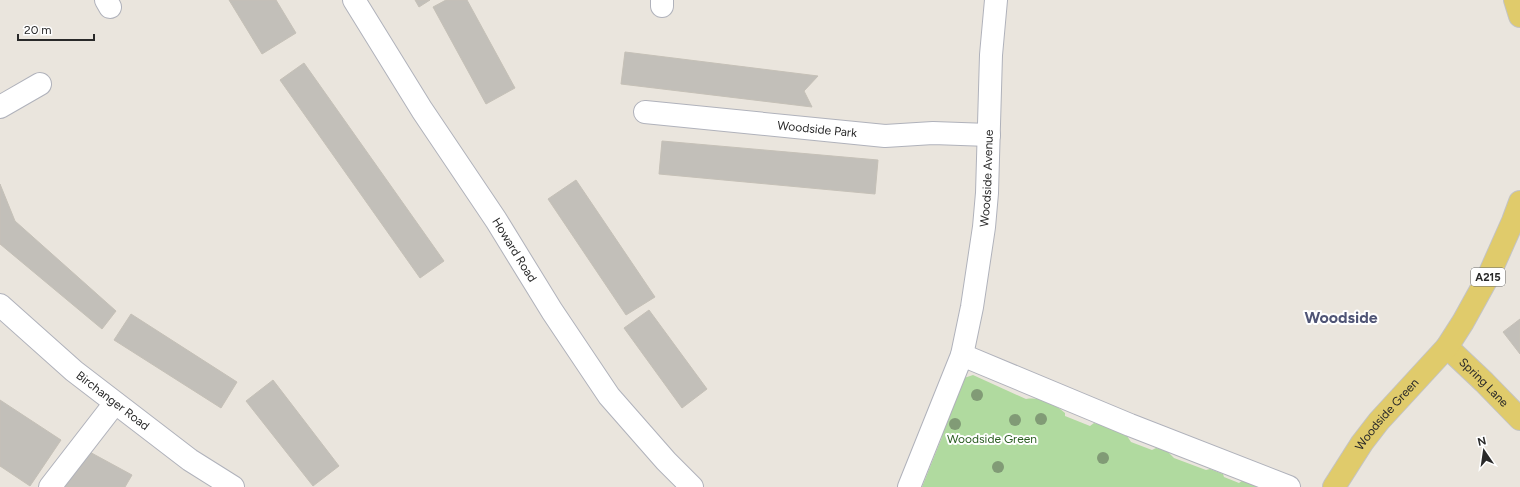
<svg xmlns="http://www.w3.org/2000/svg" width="1520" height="487" font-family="Figtree,sans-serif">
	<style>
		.green { fill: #b0da9f }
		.building { fill: #c2bfb9; stroke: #c5c0b7 }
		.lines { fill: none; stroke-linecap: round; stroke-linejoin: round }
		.minor-casing { stroke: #b0b2bb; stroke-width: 24 }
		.major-casing { stroke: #c3c3c3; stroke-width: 24 }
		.minor { stroke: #fff; stroke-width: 22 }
		.major { stroke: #e0cb6b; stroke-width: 22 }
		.tree { fill: #819b76 }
		.labels { text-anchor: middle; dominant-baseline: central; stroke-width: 4; stroke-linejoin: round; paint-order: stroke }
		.shield { fill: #fff; stroke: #696969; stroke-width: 1 }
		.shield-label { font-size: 11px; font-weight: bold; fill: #292929 }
		.street-label { font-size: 12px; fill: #292929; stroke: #fff }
		.park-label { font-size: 12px; fill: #2b5e22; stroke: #fff }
		.district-label { font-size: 16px; font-weight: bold; fill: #4f5475; stroke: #fff }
	</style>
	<rect width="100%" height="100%" fill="#eae5dd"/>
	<!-- green -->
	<path class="green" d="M973,375L1026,399C1042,397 1053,403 1065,413V416L1090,426L1094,423L1106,426L1127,436L1131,442L1152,450L1156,448L1166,450L1174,458L1206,470L1210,469L1223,474L1224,477L1239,483L1243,480L1258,487H922L942,437L939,431L964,378Z"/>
	<!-- building -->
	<g class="building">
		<polygon points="229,0 276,0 296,33 262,54"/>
		<polygon points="415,0 430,0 419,7"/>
		<polygon points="446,0 467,0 515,88 486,104 433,7"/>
		<polygon points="625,52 818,76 804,91 812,107 621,84"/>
		<polygon points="304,63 444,261 420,278 280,80"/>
		<polygon points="662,141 878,160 875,194 659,174"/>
		<polygon points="576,180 655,297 626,315 548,199"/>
		<polygon points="0,184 15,221 116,311 102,329 0,244"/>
		<polygon points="649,310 707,389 682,408 624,328"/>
		<polygon points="131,314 237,382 221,408 114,340"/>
		<polygon points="1520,319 1520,354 1503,332"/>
		<polygon points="273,380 339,466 313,486 246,401"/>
		<polygon points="0,400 61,440 30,486 0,466"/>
		<polygon points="86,450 132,475 125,487 65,487"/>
	</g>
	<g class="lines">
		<!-- minor casing -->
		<g class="minor-casing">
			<g id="minor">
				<polyline points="106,0 110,7"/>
				<path id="s1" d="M354,0L422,110L496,220L552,311L609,396L666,461L692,487"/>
				<polyline points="662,0 662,6"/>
				<polyline points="0,107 40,84"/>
				<path id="s2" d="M645,112L885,136L933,133L989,135"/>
				<path id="s3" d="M0,305L74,371L190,460L233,487"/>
				<polyline points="962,355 1130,425 1289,487"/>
				<polyline points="50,487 115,403"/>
				<path id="s4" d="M909,487L962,355L972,307L984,227L987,193L991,55L996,0"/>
			</g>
		</g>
		<!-- major casing -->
		<g class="major-casing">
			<g id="major">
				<polyline points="1515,0 1520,16"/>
				<path id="s5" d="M1447,347L1484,382L1520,419"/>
				<path id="s6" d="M1334,487L1362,443L1379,421L1447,347L1463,322L1489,275L1513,221L1520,202"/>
			</g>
		</g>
		<!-- minor -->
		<use href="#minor" class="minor"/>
		<!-- major -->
		<use href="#major" class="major"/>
	</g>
	<!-- trees -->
	<g class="tree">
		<circle cx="977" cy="395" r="6"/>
		<circle cx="1041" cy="419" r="6"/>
		<circle cx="1015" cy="420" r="6"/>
		<circle cx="955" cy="424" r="6"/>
		<circle cx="1103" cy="458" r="6"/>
		<circle cx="998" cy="467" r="6"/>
	</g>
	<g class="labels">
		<!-- shield labels -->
		<rect class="shield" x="1471" y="268" width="34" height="18" rx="3"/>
		<g class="shield-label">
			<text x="1488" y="277">A215</text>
		</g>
		<!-- street labels -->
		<g class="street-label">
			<text stroke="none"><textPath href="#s2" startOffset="173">Woodside Park</textPath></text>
			<text stroke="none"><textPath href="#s4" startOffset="321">Woodside Avenue</textPath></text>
			<text stroke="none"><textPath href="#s1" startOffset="297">Howard Road</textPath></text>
			<text stroke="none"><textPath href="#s5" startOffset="51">Spring Lane</textPath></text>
			<text stroke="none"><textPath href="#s3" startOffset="148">Birchanger Road</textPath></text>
			<text stroke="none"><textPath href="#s6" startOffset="90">Woodside Green</textPath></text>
		</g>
		<!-- park labels -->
		<g class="park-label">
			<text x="992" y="439">Woodside Green</text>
		</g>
		<!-- district labels -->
		<g class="district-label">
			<text x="1341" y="317">Woodside</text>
		</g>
	</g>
	<!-- north arrow -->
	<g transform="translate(1484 451) rotate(347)" stroke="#ffffff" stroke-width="3" paint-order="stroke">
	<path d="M0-3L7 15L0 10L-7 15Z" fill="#292929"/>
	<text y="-6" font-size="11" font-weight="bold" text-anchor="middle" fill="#292929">N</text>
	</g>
	<!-- scale -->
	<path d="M18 34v6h76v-6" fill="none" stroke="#292929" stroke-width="2"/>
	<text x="24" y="34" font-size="12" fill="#292929" stroke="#ffffff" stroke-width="3" paint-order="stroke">20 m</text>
</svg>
